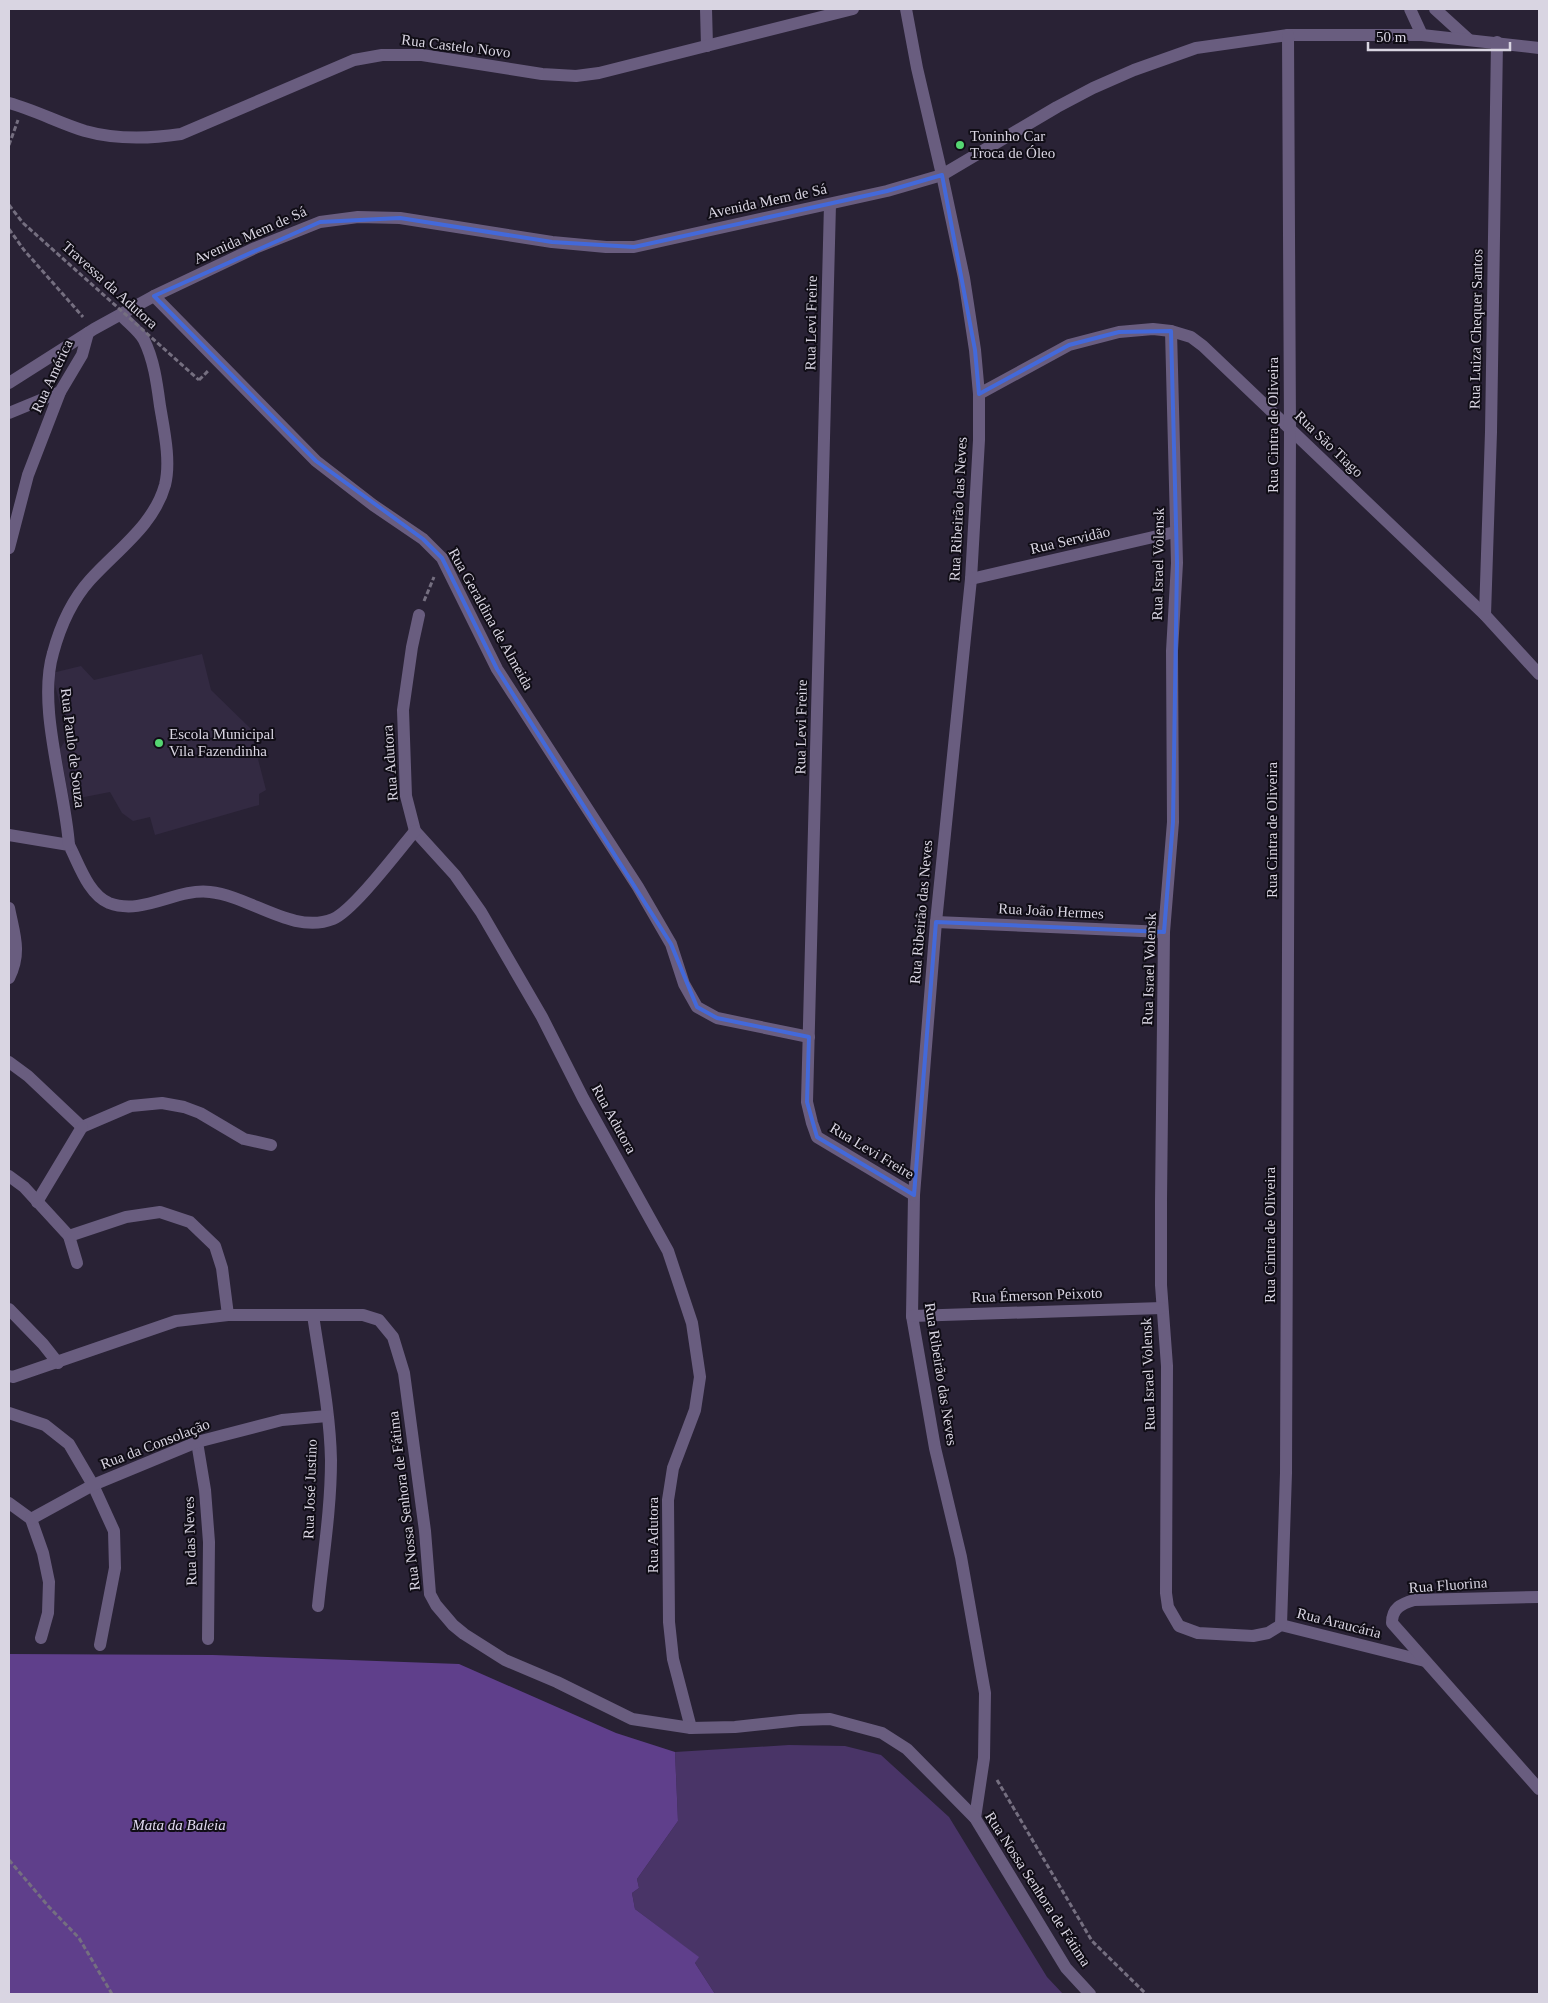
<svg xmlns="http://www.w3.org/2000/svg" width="1548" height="2003" font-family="'Times New Roman',serif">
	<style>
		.built { fill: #332a42 }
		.green { fill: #493467 }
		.forest { fill: #5f3f8b }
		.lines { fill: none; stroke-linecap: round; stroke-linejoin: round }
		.path { stroke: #756f80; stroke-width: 3; stroke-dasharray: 5 2.5; stroke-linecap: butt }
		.minor { stroke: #695d7f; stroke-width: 12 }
		.path-bridge { stroke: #756f80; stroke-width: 3; stroke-dasharray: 5 2.5; stroke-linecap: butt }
		.marked { fill: none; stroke: #4369da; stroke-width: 4; stroke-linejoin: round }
		.poi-dot { fill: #55d672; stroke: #100d16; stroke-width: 2 }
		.labels { text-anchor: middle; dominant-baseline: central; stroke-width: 4; stroke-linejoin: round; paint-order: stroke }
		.street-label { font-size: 15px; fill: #d9d5e2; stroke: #100d16 }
		.poi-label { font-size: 15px; fill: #d9d5e2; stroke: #100d16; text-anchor: start }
		.park-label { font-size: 15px; font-style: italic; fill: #e0d9ef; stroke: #100d16 }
	</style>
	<rect width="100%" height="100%" fill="#292235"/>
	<!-- built -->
	<polygon class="built" points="202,654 211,690 250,728 266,790 259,794 259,805 155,835 150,817 133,821 122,813 110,792 69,800 60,749 68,736 52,673 81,666 94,680"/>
	<!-- green -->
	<polygon class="green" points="789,1745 845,1746 881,1755 949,1817 1047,1977 1063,1994 715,1994 695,1963 698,1957 635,1909 632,1893 639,1888 637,1879 678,1821 675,1752"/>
	<!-- forest -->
	<polygon class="forest" points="9,1654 213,1655 459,1664 616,1733 675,1752 678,1821 637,1879 639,1888 632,1893 635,1909 699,1957 695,1963 715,1994 9,1994"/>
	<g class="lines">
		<!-- path -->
		<g class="path">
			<polyline points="9,145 18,120"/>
			<polyline points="9,205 23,223"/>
			<polyline points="9,229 24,250 83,317"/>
			<polyline points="199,380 208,371"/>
			<polyline points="424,601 434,577"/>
			<polyline points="997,1780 1092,1941 1146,1994"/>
			<polyline points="9,1860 49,1907 79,1938 112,1994"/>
		</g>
		<!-- minor -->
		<g class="minor">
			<polyline points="706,9 707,46"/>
			<polyline points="906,9 917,68 942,175 964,278 975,350 979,394 979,440 971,579 936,922 914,1195 912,1316 935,1448 961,1557 985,1693 984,1758 975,1818"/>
			<polyline points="1410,9 1422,35"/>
			<polyline points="1435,9 1468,39"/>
			<path d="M9,103C35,110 59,123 85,131C117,140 148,139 181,134L354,60L382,55H422L542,74L576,76L599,73L853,9"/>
			<polyline points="830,204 807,1102 812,1123 817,1137 914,1195"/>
			<polyline points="154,296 316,461 373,505 423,539 442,558 497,669 638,887 671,944 684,984 697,1007 717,1018 809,1037"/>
			<polyline points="1171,331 1177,563 1172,651 1173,822 1164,932 1161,1201 1161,1285 1167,1366 1166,1593 1168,1607 1179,1626 1198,1633 1253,1636 1268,1633 1281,1625 1425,1661"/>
			<polyline points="9,383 94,329 154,296 255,248 320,222 358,217 400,218 552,242 606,247 634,247 887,191 942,175 1057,107 1093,88 1134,70 1196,48 1288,35 1422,35 1539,48"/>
			<polyline points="979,394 1069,345 1119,332 1153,329 1171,331 1191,337 1203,346 1485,615 1539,674"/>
			<polyline points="9,413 60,392"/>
			<polyline points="9,548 28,475 60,392 82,355 88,333"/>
			<polyline points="971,579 1175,532"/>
			<polyline points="419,615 412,647 403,710 406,796 415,831 455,875 481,912 542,1017 583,1098 668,1251 692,1323 700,1377 695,1410 673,1468 668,1500 669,1622 673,1659 691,1728"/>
			<polyline points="1485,615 1491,432 1497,42"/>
			<path d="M9,835L69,845C79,864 88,894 109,903C143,916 176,888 210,892C250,896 293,935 333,919C353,911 399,850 415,831"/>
			<path d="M69,845C65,788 37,707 53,653C60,627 72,600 90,580C117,550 154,525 165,485C171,461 164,430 160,406C157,384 154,360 144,340C139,331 128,323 121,315"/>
			<path d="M9,908C14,934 22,952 9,978"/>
			<polyline points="936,922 1164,932"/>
			<polyline points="9,1062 28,1076 82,1127 131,1106 162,1103 184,1107 200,1113 244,1139 271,1145"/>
			<polyline points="9,1176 24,1187 69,1236 77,1263"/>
			<polyline points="37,1202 82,1127"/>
			<polyline points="69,1236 126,1217 160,1212 190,1222 215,1246 222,1268 228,1315"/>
			<polyline points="9,1309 43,1344 58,1363"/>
			<path d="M313,1315C320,1363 330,1412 331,1460C331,1509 323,1557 318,1606"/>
			<polyline points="912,1316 1162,1308"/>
			<polyline points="9,1376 13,1377 176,1321 228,1315 363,1315 379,1320 393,1337 404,1373 425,1531 430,1594 436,1605 453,1625 464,1634 505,1660 557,1682 632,1719 691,1728 735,1727 800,1720 830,1719 882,1733 907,1749 975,1818 1066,1968 1090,1994"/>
			<polyline points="9,1413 45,1425 69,1444 93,1485 114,1531 115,1568 100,1645"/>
			<polyline points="197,1442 205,1490 209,1542 208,1639"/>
			<polyline points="9,1503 31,1519 43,1553 49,1582 48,1613 41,1638"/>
			<polyline points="31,1519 93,1485 197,1442 282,1420 327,1416"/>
			<path d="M1539,1597L1414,1600C1401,1604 1392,1608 1392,1623L1539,1789"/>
			<polyline points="1281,1625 1286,1473 1290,430 1288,35"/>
		</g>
		<!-- path-bridge -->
		<polyline class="path-bridge" points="23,223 199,380"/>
	</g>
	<!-- marked area -->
	<path class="marked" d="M942,175L975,350L979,394L1069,345L1119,332L1171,331L1177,563L1173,822L1164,932L936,922L914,1195L817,1137L807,1102L809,1037L717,1018L697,1007L671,944L497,669L442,558L423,539L316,461L154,296L320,222L400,218L552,242L634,247L887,191Z"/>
	<!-- markers -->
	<g class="poi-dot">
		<circle cx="960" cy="145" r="5"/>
		<circle cx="159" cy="743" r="5"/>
	</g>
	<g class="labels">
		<!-- street labels -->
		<g class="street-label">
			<text transform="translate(456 46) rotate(7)">Rua Castelo Novo</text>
			<text transform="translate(767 201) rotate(-12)">Avenida Mem de Sá</text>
			<text transform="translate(250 235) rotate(-24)">Avenida Mem de Sá</text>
			<text transform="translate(110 285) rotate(42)">Travessa da Adutora</text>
			<text transform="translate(811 323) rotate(-89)">Rua Levi Freire</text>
			<text transform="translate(1476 329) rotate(-89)">Rua Luiza Chequer Santos</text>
			<text transform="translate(52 376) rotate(-65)">Rua América</text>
			<text transform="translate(1273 425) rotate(-90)">Rua Cintra de Oliveira</text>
			<text transform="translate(1329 444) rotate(44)">Rua São Tiago</text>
			<text transform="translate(958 509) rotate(-87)">Rua Ribeirão das Neves</text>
			<text transform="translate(1070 540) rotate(-13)">Rua Servidão</text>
			<text transform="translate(1158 564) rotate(-89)">Rua Israel Volensk</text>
			<text transform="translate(491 619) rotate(61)">Rua Geraldina de Almeida</text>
			<text transform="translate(801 727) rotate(-89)">Rua Levi Freire</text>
			<text transform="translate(73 748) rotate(83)">Rua Paulo de Souza</text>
			<text transform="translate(390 763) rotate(-94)">Rua Adutora</text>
			<text transform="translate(1272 830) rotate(-90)">Rua Cintra de Oliveira</text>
			<text transform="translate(1051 911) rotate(3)">Rua João Hermes</text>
			<text transform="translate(921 912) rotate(-85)">Rua Ribeirão das Neves</text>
			<text transform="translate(1149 969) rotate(-88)">Rua Israel Volensk</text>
			<text transform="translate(614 1119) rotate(61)">Rua Adutora</text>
			<text transform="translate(872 1151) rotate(31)">Rua Levi Freire</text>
			<text transform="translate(1270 1235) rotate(-90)">Rua Cintra de Oliveira</text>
			<text transform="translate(1037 1295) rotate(-2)">Rua Émerson Peixoto</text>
			<text transform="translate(941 1374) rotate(81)">Rua Ribeirão das Neves</text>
			<text transform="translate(1148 1374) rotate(-92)">Rua Israel Volensk</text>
			<text transform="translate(155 1444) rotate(-21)">Rua da Consolação</text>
			<text transform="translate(310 1489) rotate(-88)">Rua José Justino</text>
			<text transform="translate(404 1501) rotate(-97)">Rua Nossa Senhora de Fátima</text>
			<text transform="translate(653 1535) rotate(-90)">Rua Adutora</text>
			<text transform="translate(190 1541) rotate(-92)">Rua das Neves</text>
			<text transform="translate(1448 1585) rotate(-4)">Rua Fluorina</text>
			<text transform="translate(1339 1623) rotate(14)">Rua Araucária</text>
			<text transform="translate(1038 1889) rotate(57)">Rua Nossa Senhora de Fátima</text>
		</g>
		<!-- poi labels -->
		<g class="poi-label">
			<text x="970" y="136">Toninho Car<tspan x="970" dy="17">Troca de Óleo</tspan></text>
			<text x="169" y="734">Escola Municipal<tspan x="169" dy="17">Vila Fazendinha</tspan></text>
		</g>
		<!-- park labels -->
		<g class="park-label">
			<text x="179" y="1825">Mata da Baleia</text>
		</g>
	</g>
	<!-- border -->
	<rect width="1548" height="2003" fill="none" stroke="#d9d5e2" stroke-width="20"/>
	<!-- scale -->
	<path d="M1368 42v8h142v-8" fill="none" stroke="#d9d5e2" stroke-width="2.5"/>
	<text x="1376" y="42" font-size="15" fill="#d9d5e2" stroke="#100d16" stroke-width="4" paint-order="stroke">50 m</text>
</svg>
